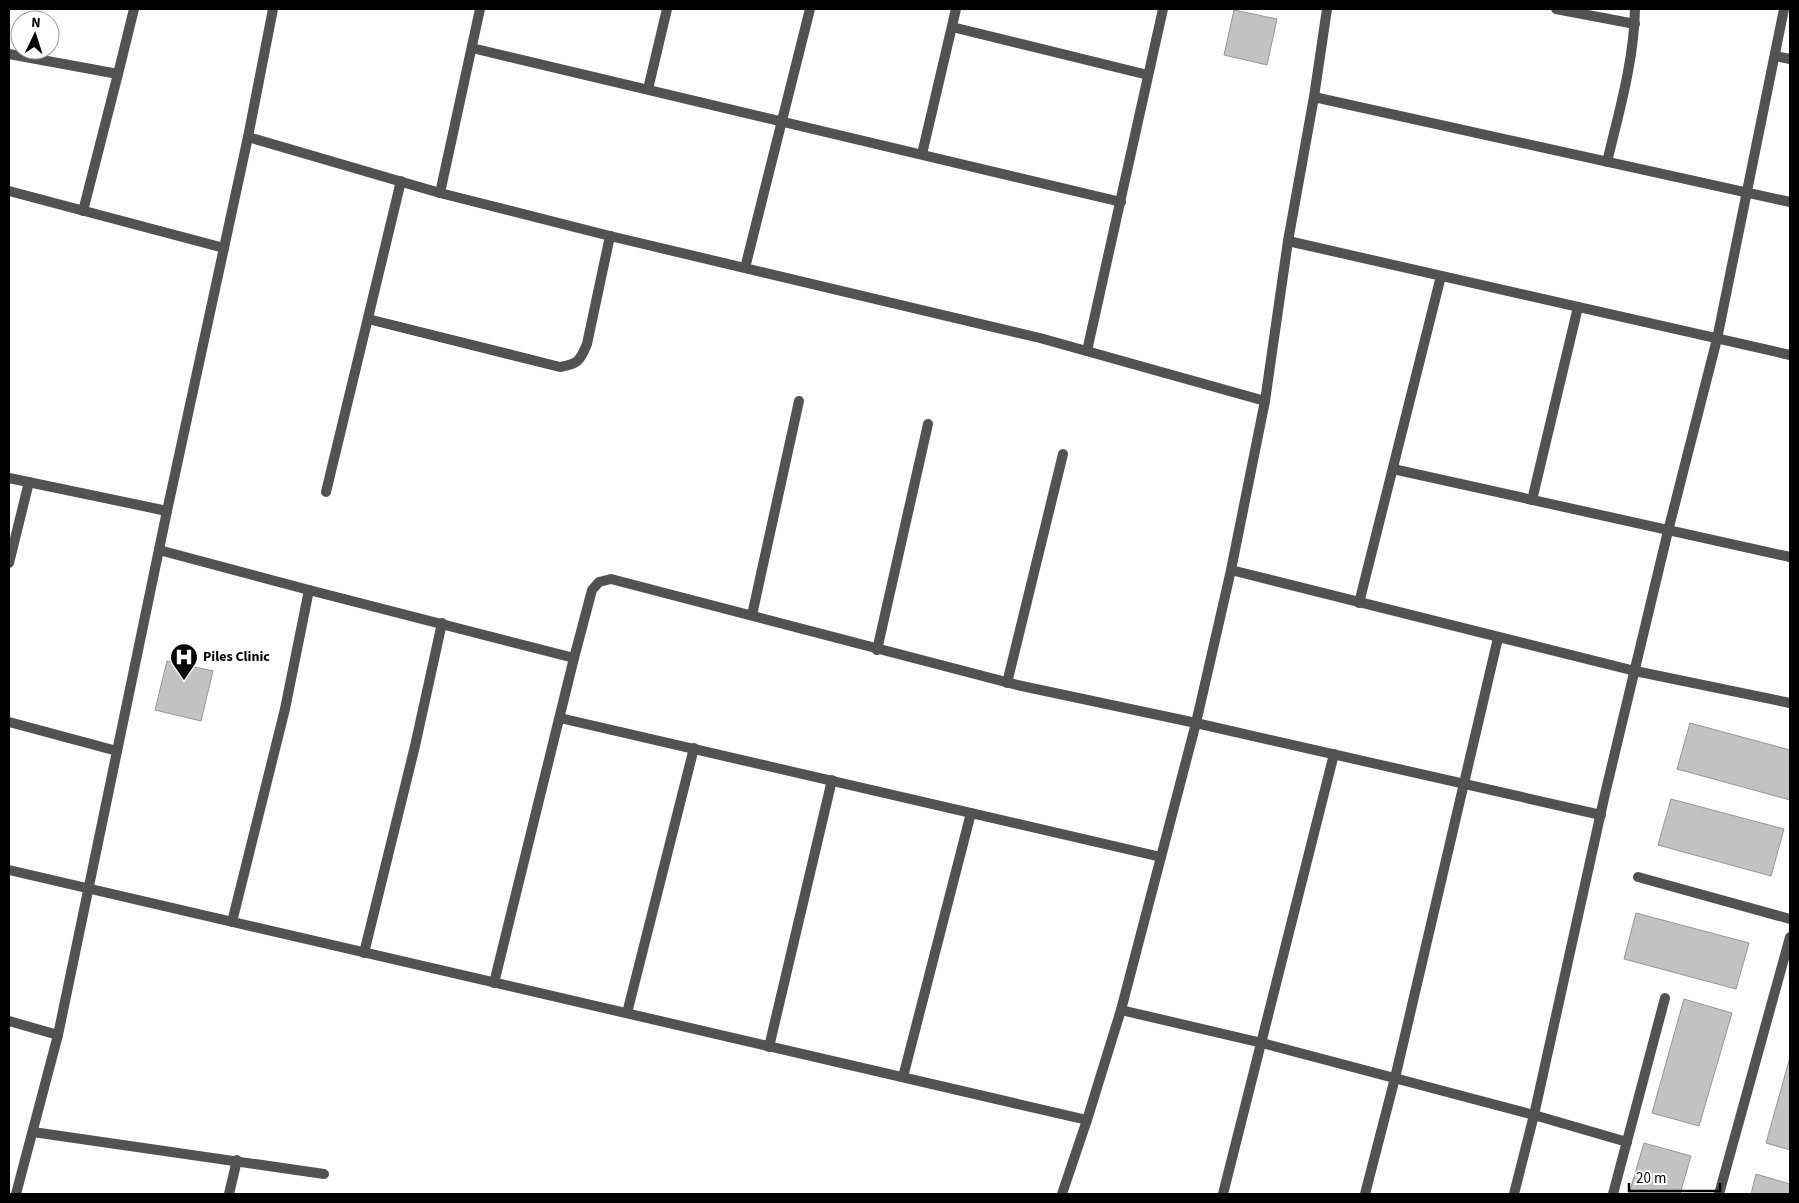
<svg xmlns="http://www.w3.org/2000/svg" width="1799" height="1203" font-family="'Source Sans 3',sans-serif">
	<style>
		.building { fill: #c2c2c2; stroke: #969696 }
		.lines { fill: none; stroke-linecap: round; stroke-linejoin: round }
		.street { stroke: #525252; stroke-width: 10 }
		.labels { text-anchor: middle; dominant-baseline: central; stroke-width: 5; stroke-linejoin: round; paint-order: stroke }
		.poi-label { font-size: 14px; font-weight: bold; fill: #000; stroke: #fff; text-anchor: start }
	</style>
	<rect width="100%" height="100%" fill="#fff"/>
	<!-- building -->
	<g class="building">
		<polygon points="1234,10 1277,19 1267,65 1224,55"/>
		<polygon points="167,661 213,671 201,721 155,710"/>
		<polygon points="1690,723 1790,750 1790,800 1677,769"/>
		<polygon points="1671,799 1784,829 1771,876 1658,845"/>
		<polygon points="1636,913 1749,943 1736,989 1624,959"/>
		<polygon points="1684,999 1732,1013 1699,1126 1652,1113"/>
		<polygon points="1790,1057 1790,1150 1766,1143"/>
		<polygon points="1644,1143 1691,1156 1680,1194 1629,1194"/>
		<polygon points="1756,1174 1790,1184 1790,1194 1751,1194"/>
	</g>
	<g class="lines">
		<!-- street -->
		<g class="street">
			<polyline points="1327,9 1314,97 1288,241 1265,401 1231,570 1635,671 1790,703"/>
			<polyline points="1556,9 1635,24"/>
			<polyline points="952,27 1148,75"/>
			<polyline points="472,48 1121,202"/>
			<polyline points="9,54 118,74 134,9"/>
			<polyline points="1775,56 1790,59"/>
			<polyline points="648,89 667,9"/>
			<polyline points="1314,97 1790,202"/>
			<polyline points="248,137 440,193 610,236 1040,338 1265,401"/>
			<polyline points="922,154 956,9"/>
			<path d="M1607,162C1619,112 1634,61 1635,9"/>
			<polyline points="9,191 224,248"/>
			<polyline points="440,193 480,9"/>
			<polyline points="83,211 118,74"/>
			<polyline points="1288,241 1790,355"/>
			<polyline points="745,268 810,9"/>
			<path d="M368,319L560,367C578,364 580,361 587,344L610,236"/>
			<polyline points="1087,351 1163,9"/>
			<polyline points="1393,469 1790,557"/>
			<polyline points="9,478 167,511 248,137 273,9"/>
			<polyline points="326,492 401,181"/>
			<polyline points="1532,500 1578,307"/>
			<polyline points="159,550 309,590 574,658 592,590 599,582 611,579 1017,685 1196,723 1601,815"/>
			<polyline points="9,563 29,482"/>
			<polyline points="1359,603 1441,276"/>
			<polyline points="752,615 799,401"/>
			<polyline points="877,650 928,424"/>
			<polyline points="1007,683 1063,454"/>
			<polyline points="560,718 1161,857"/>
			<polyline points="9,722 117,751"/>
			<polyline points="9,870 1087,1120"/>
			<polyline points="1638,877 1790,919"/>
			<polyline points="232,922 285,709 309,590"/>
			<polyline points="364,953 415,746 442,623"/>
			<polyline points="494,983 574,658"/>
			<polyline points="1121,1010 1262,1043 1534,1115 1605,794 1668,531 1717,339 1784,9"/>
			<polyline points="627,1013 694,748"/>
			<polyline points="9,1021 58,1035"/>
			<polyline points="769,1047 832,780"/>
			<polyline points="903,1077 971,813"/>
			<polyline points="33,1132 324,1174"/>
			<polyline points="16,1194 58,1035 167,511"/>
			<polyline points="229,1194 237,1160"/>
			<polyline points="1062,1194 1087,1120 1121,1010 1196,723 1231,570"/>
			<polyline points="1223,1194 1334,754"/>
			<polyline points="1365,1194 1395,1078 1498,638"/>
			<polyline points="1514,1194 1534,1115 1627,1142"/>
			<polyline points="1613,1194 1665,998"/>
			<polyline points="1719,1194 1790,937"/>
		</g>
	</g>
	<!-- icons -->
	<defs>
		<g id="hospital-pin" transform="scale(1.4375)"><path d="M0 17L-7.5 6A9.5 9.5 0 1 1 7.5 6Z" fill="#000" stroke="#fff"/><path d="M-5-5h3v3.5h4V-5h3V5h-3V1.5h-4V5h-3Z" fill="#fff"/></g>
	</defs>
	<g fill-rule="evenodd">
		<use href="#hospital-pin" x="184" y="657"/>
	</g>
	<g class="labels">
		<!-- poi labels -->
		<g class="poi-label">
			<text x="203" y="657">Piles Clinic</text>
		</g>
	</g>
	<!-- border -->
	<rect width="1799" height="1203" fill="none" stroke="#000000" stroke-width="20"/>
	<!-- north arrow -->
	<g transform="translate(35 35) rotate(4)"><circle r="24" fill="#ffffff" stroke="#999999"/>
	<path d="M0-4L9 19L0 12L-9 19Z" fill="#000000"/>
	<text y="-8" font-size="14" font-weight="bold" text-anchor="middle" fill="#000000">N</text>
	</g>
	<!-- scale -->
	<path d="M1629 1183v8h91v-8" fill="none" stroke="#000000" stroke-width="2.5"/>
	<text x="1636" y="1183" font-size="15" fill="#000000" stroke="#ffffff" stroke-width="4" paint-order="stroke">20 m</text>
</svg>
